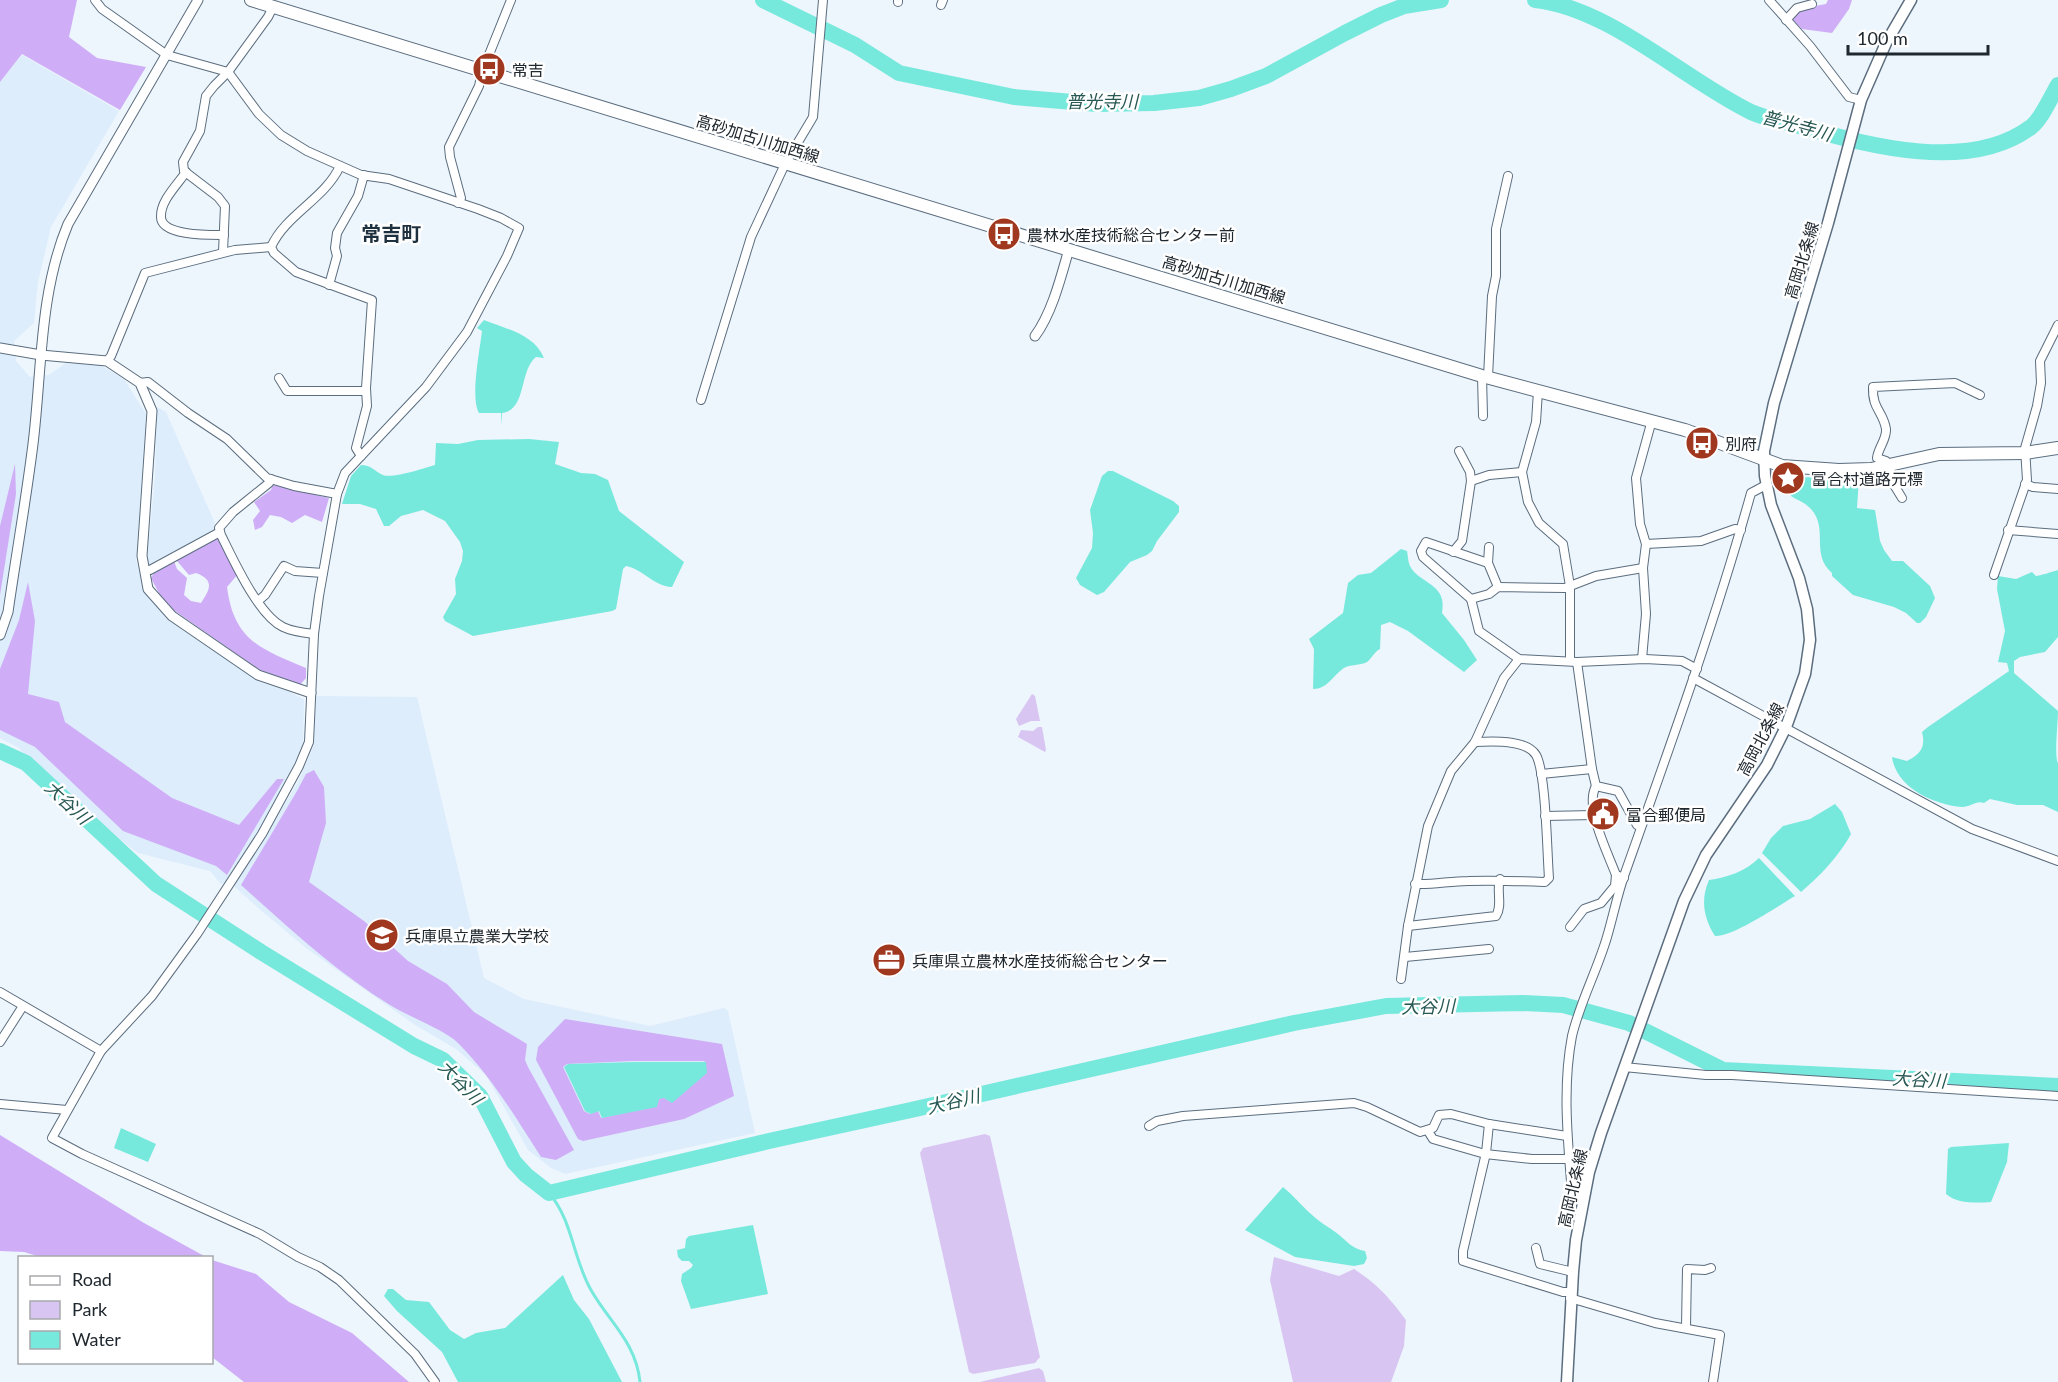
<svg xmlns="http://www.w3.org/2000/svg" width="2058" height="1382" font-family="Lato,'Noto Sans JP',sans-serif">
	<style>
		.built { fill: #ddedfc }
		.green { fill: #d9c5f2 }
		.forest { fill: #cfaef7; fill-rule: evenodd }
		.water { fill: #77e9dc }
		.lines { fill: none; stroke-linecap: round; stroke-linejoin: round }
		.stream { stroke: #77e9dc; stroke-width: 3 }
		.river { stroke: #77e9dc; stroke-width: 16 }
		.minor-casing { stroke: #5b6d7e; stroke-width: 10 }
		.tertiary-casing { stroke: #5b6d7e; stroke-width: 11 }
		.secondary-casing { stroke: #5b6d7e; stroke-width: 13 }
		.primary-casing { stroke: #5b6d7e; stroke-width: 14 }
		.minor { stroke: #fff; stroke-width: 8 }
		.tertiary { stroke: #fff; stroke-width: 9 }
		.secondary { stroke: #fff; stroke-width: 10 }
		.primary { stroke: #fff; stroke-width: 12 }
		.labels { text-anchor: middle; dominant-baseline: central; stroke-width: 5; stroke-linejoin: round; paint-order: stroke }
		.poi-label { font-size: 16px; fill: #20282f; stroke: #fff; text-anchor: start }
		.street-label { font-size: 16px; fill: #20282f; stroke: #fff }
		.water-label { font-size: 18px; font-style: italic; fill: #275853; stroke: #fff }
		.quarter-label { font-size: 20px; font-weight: bold; fill: #1f303f; stroke: #fff }
	</style>
	<rect width="100%" height="100%" fill="#edf5fd"/>
	<!-- built -->
	<g class="built">
		<polygon points="22,55 119,111 51,227 38,282 34,323 14,341 16,361 30,377 49,375 66,363 100,365 124,379 146,414 136,560 144,589 163,615 184,631 260,682 285,690 304,699 303,745 273,814 230,882 221,884 210,871 138,853 106,829 76,799 17,747 0,738 0,82"/>
		<polygon points="157,407 166,412 217,528 215,533 154,566 148,565 148,551 155,477"/>
		<polygon points="316,696 417,697 484,978 524,999 650,1026 724,1008 728,1011 755,1133 565,1174 551,1168 528,1150 486,1075 456,1049 415,1025 306,948 257,907 234,886 297,784 314,745"/>
	</g>
	<!-- green -->
	<g class="green">
		<polygon points="1032,694 1035,696 1040,721 1031,721 1019,726 1016,719"/>
		<polygon points="1038,727 1042,727 1046,750 1045,752 1018,737 1021,730 1033,731"/>
		<polygon points="985,1134 990,1136 1040,1357 1035,1363 973,1374 969,1372 920,1153 923,1148"/>
		<path d="M1274,1257L1339,1276L1354,1269C1377,1284 1389,1297 1406,1320L1404,1346L1391,1382H1293L1270,1280Z"/>
		<polygon points="1039,1368 1043,1371 1046,1382 980,1382"/>
	</g>
	<!-- forest -->
	<g class="forest">
		<polygon points="0,0 77,0 69,37 97,58 146,67 120,110 22,54 0,82"/>
		<polygon points="1828,0 1852,0 1849,9 1832,33 1802,29 1792,19 1798,9 1826,4"/>
		<polygon points="15,464 16,494 0,595 0,526"/>
		<polygon points="273,485 329,498 322,522 305,515 292,523 281,517 270,515 262,527 255,530 253,520 260,511 254,502 271,490"/>
		<path d="M218,535L238,574L227,587C234,641 261,649 306,668V678L300,685L261,671L172,609L160,595L151,578L156,569L174,561L177,569L187,578L184,595L191,601L201,603C211,588 214,580 196,573L189,575L177,561L178,556Z"/>
		<polygon points="28,582 35,621 28,694 59,702 65,722 172,798 239,825 277,779 284,779 227,875 216,866 123,831 35,747 0,730 0,669 19,620"/>
		<path d="M314,770L324,787L326,823L309,882L364,921L408,961L447,984L474,1012L527,1044L525,1060L528,1067L574,1150L556,1160L541,1157C516,1118 491,1076 458,1043C445,1030 407,1016 390,1005C335,971 289,928 241,885L297,791L306,774Z"/>
		<path d="M565,1019L722,1044L734,1096L684,1119L583,1141L578,1139L536,1060L538,1047ZM632,1061H704L706,1063L671,1102L663,1097L658,1099L656,1106L601,1118L598,1111L590,1114L584,1111L563,1067L567,1064Z"/>
		<polygon points="0,1135 144,1223 206,1257 44,1258 24,1252 0,1251"/>
		<polygon points="212,1260 256,1274 289,1302 352,1333 409,1382 244,1382 212,1357"/>
	</g>
	<!-- water -->
	<g class="water">
		<path d="M484,320C506,329 534,334 544,358L536,357C519,370 527,410 502,413L501,426V413H479C470,398 480,349 482,331L477,328Z"/>
		<path d="M529,439L559,442L555,464L581,473L595,474L608,480L619,511L684,562L672,587C653,586 643,569 626,566L623,569L616,609L612,611L473,636L445,621L443,617L456,594L455,579L462,561L463,551L460,542L445,521L423,510L401,516L389,526H384L376,509L360,504H342L351,476L361,465C371,465 374,471 383,475C393,479 424,468 435,465L436,443L458,444L478,440Z"/>
		<polygon points="1108,471 1113,471 1173,501 1179,506 1179,512 1157,541 1152,551 1147,555 1130,562 1104,592 1097,595 1080,585 1076,578 1092,548 1093,533 1090,510 1102,476"/>
		<path d="M1792,477L1859,478L1857,508L1875,510L1880,541L1884,550L1892,561H1903L1930,586L1935,598L1926,617L1920,623H1917L1906,613L1894,607L1853,595L1832,576V573C1810,554 1829,529 1811,509C1806,503 1797,500 1791,496Z"/>
		<path d="M1401,549L1407,551C1408,556 1408,562 1410,566C1419,584 1448,583 1442,613L1464,640L1477,660L1464,672L1408,631L1390,622L1381,625L1380,649C1374,652 1372,658 1367,662C1360,666 1350,664 1344,668C1332,676 1328,689 1313,689L1314,649L1309,639L1343,613L1348,583L1358,575L1371,573Z"/>
		<path d="M2058,570V637L2045,652L2020,657L2014,661V673L2058,711C2058,723 2054,756 2058,763V812L2043,805H2017L1990,799L1984,803C1976,800 1971,807 1962,807C1935,805 1896,788 1892,757L1907,761C1920,754 1926,748 1922,732L1928,727L2009,671L2007,663L1998,662L2005,631L1997,589L1998,576L2016,579L2032,572L2036,576C2039,576 2055,571 2058,570Z"/>
		<path d="M1835,804L1842,812L1851,834C1839,856 1820,876 1801,892L1762,853L1771,838L1783,826L1810,819Z"/>
		<path d="M1759,858L1795,896C1778,906 1733,937 1715,936C1704,919 1700,900 1709,880C1726,878 1746,871 1759,858Z"/>
		<polygon points="633,1062 706,1062 707,1073 672,1103 664,1098 659,1099 657,1107 602,1118 599,1111 591,1114 585,1111 564,1067 568,1064"/>
		<polygon points="121,1128 156,1144 148,1162 114,1148"/>
		<path d="M2009,1143L2007,1162L1991,1202C1977,1203 1957,1204 1946,1194L1948,1149L1951,1147Z"/>
		<path d="M1283,1187C1294,1196 1301,1205 1311,1214C1319,1222 1329,1227 1338,1234C1347,1241 1352,1249 1365,1251L1367,1258L1364,1264L1354,1266L1295,1257L1245,1230Z"/>
		<polygon points="753,1225 768,1294 691,1309 681,1281 682,1274 691,1268 693,1265 689,1261 682,1261 678,1257 677,1250 685,1248 686,1239 689,1236"/>
		<polygon points="563,1275 574,1300 589,1319 622,1382 458,1382 442,1352 397,1311 384,1296 388,1289 393,1289 406,1300 429,1302 450,1330 464,1339 476,1333 505,1328"/>
	</g>
	<g class="lines">
		<!-- stream -->
		<path class="stream" d="M549,1193C573,1221 573,1259 591,1290C609,1322 636,1342 640,1382"/>
		<!-- river -->
		<g class="river">
			<polyline points="763,0 855,45 899,73 1014,97 1097,104 1154,103 1199,98 1231,89 1266,76 1345,33 1381,15 1404,6 1441,0"/>
			<path d="M1535,0C1610,8 1683,79 1751,112C1766,119 1786,122 1803,127C1870,146 1970,173 2031,127C2041,120 2051,97 2058,85"/>
			<polyline points="0,751 26,763 156,884 261,952 414,1046 443,1060 480,1096 514,1162 526,1175 549,1193 769,1141 911,1110 1294,1023 1386,1006 1522,1003 1563,1005 1629,1023 1723,1070 2058,1086"/>
		</g>
		<!-- minor casing -->
		<g class="minor-casing">
			<g id="minor">
				<polyline points="95,0 102,9 167,55 228,72 259,114 281,135 307,151 361,175 389,179 478,209 501,218 519,228 507,256 467,332 426,387 345,473 337,494 319,596 314,634 309,742 299,766 262,834 197,934 152,996 101,1051 52,1138 82,1154 260,1234 298,1257 320,1267 339,1280 415,1354 435,1382"/>
				<polyline points="898,0 898,2"/>
				<polyline points="1769,0 1810,46 1849,97 1861,100"/>
				<polyline points="941,5 943,0"/>
				<polyline points="1786,20 1797,8 1812,4"/>
				<path d="M340,166C325,199 286,214 271,247L274,253L296,272L372,300L366,388L367,406L356,448L361,456"/>
				<path d="M186,172C178,184 160,201 161,217C161,236 210,235 224,235"/>
				<polyline points="458,203 461,198 450,157 449,147 479,86 482,72 511,0"/>
				<polyline points="223,252 225,206 218,197 184,171 183,162 200,131 206,96 214,86 228,72 268,17 273,7"/>
				<polyline points="329,285 337,256 335,248 337,233 358,196 364,175"/>
				<polyline points="107,361 111,356 145,273 235,250 271,247"/>
				<polyline points="1482,376 1483,416"/>
				<polyline points="1488,377 1492,296 1496,276 1496,229 1508,176"/>
				<polyline points="279,378 287,391 366,391"/>
				<polyline points="140,383 148,382 188,413 227,439 267,478 294,486 337,494"/>
				<polyline points="1538,391 1536,422 1522,472 1528,502 1539,523 1563,544 1570,586 1570,661"/>
				<polyline points="701,400 751,237 785,164 813,117 823,0"/>
				<path d="M271,479L269,483L233,512L219,528L221,535C233,559 258,615 283,627C291,631 305,633 314,634"/>
				<polyline points="1471,481 1489,475 1522,472"/>
				<polyline points="2025,484 2033,487 2058,489"/>
				<path d="M1902,498L1891,480L1890,465L1886,461L1877,458C1878,448 1887,439 1886,429C1883,411 1872,409 1873,387L1955,383L1980,395"/>
				<polyline points="2008,530 2058,534"/>
				<polyline points="1646,544 1701,541 1735,529 1741,530"/>
				<polyline points="1453,552 1462,541 1471,481 1470,472 1459,451"/>
				<polyline points="1488,563 1489,547"/>
				<polyline points="145,570 150,570 220,532"/>
				<polyline points="1994,575 2027,480 2025,448 2037,406 2041,383 2040,361 2058,325"/>
				<polyline points="1498,587 1488,563 1426,542 1421,551 1423,557 1471,599 1479,631 1519,659 1577,662 1645,659 1682,661 1697,669"/>
				<polyline points="1471,599 1489,594 1498,587 1565,588 1596,576 1643,568"/>
				<polyline points="258,601 265,595 284,566 295,571 323,573"/>
				<polyline points="1642,659 1646,614 1643,568 1646,544 1640,524 1636,478 1652,420"/>
				<polyline points="1577,662 1592,769 1596,786 1618,791 1637,825 1641,826"/>
				<polyline points="1693,678 1972,829 2058,861"/>
				<polyline points="1541,774 1592,769"/>
				<path d="M1596,786C1584,807 1608,853 1616,875L1624,878"/>
				<polyline points="1545,816 1594,815"/>
				<path d="M1415,884C1433,885 1450,881 1468,881C1494,880 1519,881 1545,882L1549,878C1547,853 1546,772 1536,755C1526,739 1491,741 1475,742"/>
				<path d="M1408,926L1496,916C1503,905 1496,891 1500,879"/>
				<polyline points="1570,927 1584,909 1601,903 1615,886 1616,875"/>
				<polyline points="1405,957 1489,949"/>
				<polyline points="1401,979 1408,926 1428,826 1451,771 1475,742 1504,678 1519,659"/>
				<polyline points="0,992 101,1051"/>
				<polyline points="0,1042 23,1006"/>
				<polyline points="1624,1067 1706,1075 1732,1075 2058,1096"/>
				<polyline points="0,1104 67,1110"/>
				<polyline points="1489,1124 1486,1153 1463,1251 1463,1261 1563,1292 1571,1292"/>
				<polyline points="1149,1126 1157,1121 1183,1116 1354,1103 1367,1107 1420,1132 1433,1128 1439,1115 1451,1114 1489,1124 1567,1136"/>
				<polyline points="1428,1131 1433,1139 1485,1154 1532,1159 1569,1159"/>
				<path d="M1583,1201L1572,1194C1568,1142 1562,1088 1572,1036C1580,1002 1597,971 1607,937C1613,917 1617,896 1624,876C1669,749 1715,622 1751,493L1766,485"/>
				<polyline points="1536,1248 1540,1264 1573,1272"/>
				<polyline points="1570,1298 1655,1323 1720,1335 1713,1382"/>
				<polyline points="1686,1327 1687,1269 1705,1270 1711,1268"/>
			</g>
		</g>
		<!-- tertiary casing -->
		<g class="tertiary-casing">
			<g id="tertiary">
				<path d="M1035,336C1052,313 1061,277 1069,249"/>
				<polyline points="0,348 41,355 107,361 140,383 152,411 142,556 148,589 172,616 258,675 311,693"/>
				<path d="M0,635L8,612C16,556 26,500 33,444C42,371 39,293 68,224L198,0"/>
			</g>
		</g>
		<!-- secondary casing -->
		<g class="secondary-casing">
			<polyline id="secondary" points="1567,1382 1573,1272 1576,1240 1589,1172 1601,1133 1684,901 1706,855 1767,765 1786,727 1805,674 1810,640 1807,609 1799,578 1771,505 1765,476 1764,451 1774,403 1828,223 1861,100 1886,43 1911,0"/>
		</g>
		<!-- primary casing -->
		<g class="primary-casing">
			<polyline id="primary" points="251,0 1482,376 1685,430 1782,466 1839,470 1871,469 1939,454 2025,453 2058,448"/>
		</g>
		<!-- minor -->
		<use href="#minor" class="minor"/>
		<!-- tertiary -->
		<use href="#tertiary" class="tertiary"/>
		<!-- secondary -->
		<use href="#secondary" class="secondary"/>
		<!-- primary -->
		<use href="#primary" class="primary"/>
	</g>
	<!-- icons -->
	<defs>
		<g id="bus-disc" transform="scale(1.725)"><circle r="9.5" fill="#a0371f" stroke="#fff"/><path d="M-5-6H5V4H4V6H2V4H-2V6H-4V4H-5ZM-3.5-4V0h7V-4ZM-3.5 1.2v1.5H-2V1.2ZM2 1.2v1.5H3.5V1.2Z" fill="#fff"/></g>
		<g id="sight-disc" transform="scale(1.725)"><circle r="9.5" fill="#a0371f" stroke="#fff"/><path d="M0-6L1.8-2.2L6-1.7L2.9 1.2L3.7 5.4L0 3.3L-3.7 5.4L-2.9 1.2L-6-1.7L-1.8-2.2Z" fill="#fff"/></g>
		<g id="civic-disc" transform="scale(1.725)"><circle r="9.5" fill="#a0371f" stroke="#fff"/><path d="M-.6-6.5H3V-4.5H.6V-3L4-1V1h2V6H-6V1h2V-1L-.6-3ZM-1.2 2.5V6h2.4V2.5Z" fill="#fff"/></g>
		<g id="university-disc" transform="scale(1.725)"><circle r="9.5" fill="#a0371f" stroke="#fff"/><path d="M0-5L7-2L0 1L-7-2ZM-4 1L0 2.5L4 1V4Q0 6-4 4Z" fill="#fff"/></g>
		<g id="office-disc" transform="scale(1.725)"><circle r="9.5" fill="#a0371f" stroke="#fff"/><path d="M-6-3h4V-5.5h4V-3h4V5H-6ZM-1-4.5V-3h2v-1.5ZM-6 0V1H6V0Z" fill="#fff"/></g>
	</defs>
	<g fill-rule="evenodd">
		<use href="#bus-disc" x="489" y="69"/>
		<use href="#bus-disc" x="1004" y="234"/>
		<use href="#bus-disc" x="1702" y="443"/>
		<use href="#sight-disc" x="1788" y="478"/>
		<use href="#civic-disc" x="1603" y="814"/>
		<use href="#university-disc" x="382" y="935"/>
		<use href="#office-disc" x="889" y="960"/>
	</g>
	<g class="labels">
		<!-- poi labels -->
		<g class="poi-label">
			<text x="512" y="69">常吉</text>
			<text x="1027" y="234">農林水産技術総合センター前</text>
			<text x="1725" y="443">別府</text>
			<text x="1811" y="478">富合村道路元標</text>
			<text x="1626" y="814">富合郵便局</text>
			<text x="405" y="935">兵庫県立農業大学校</text>
			<text x="912" y="960">兵庫県立農林水産技術総合センター</text>
		</g>
		<!-- street labels -->
		<g class="street-label">
			<text transform="translate(758 138) rotate(17)">高砂加古川加西線</text>
			<text transform="translate(1801 260) rotate(-73)">高岡北条線</text>
			<text transform="translate(1224 279) rotate(17)">高砂加古川加西線</text>
			<text transform="translate(1760 739) rotate(-62)">高岡北条線</text>
			<text transform="translate(1572 1188) rotate(-77)">高岡北条線</text>
		</g>
		<!-- water labels -->
		<g class="water-label">
			<text x="1102" y="101">普光寺川</text>
			<text transform="translate(1797 125) rotate(15)">普光寺川</text>
			<text transform="translate(68 802) rotate(43)">大谷川</text>
			<text transform="translate(1428 1006) rotate(-1)">大谷川</text>
			<text transform="translate(1919 1079) rotate(3)">大谷川</text>
			<text transform="translate(461 1082) rotate(46)">大谷川</text>
			<text transform="translate(953 1101) rotate(-13)">大谷川</text>
		</g>
		<!-- quarter labels -->
		<g class="quarter-label">
			<text x="391" y="233">常吉町</text>
		</g>
	</g>
	<!-- legend -->
	<rect x="18" y="1256" width="195" height="108" fill="#ffffff" stroke="#a6a9ac" stroke-width="1.5"/>
	<rect x="30" y="1276" width="30" height="9" fill="#ffffff" stroke="#a6a9ac" stroke-width="1.5"/>
	<text x="72" y="1286" font-size="18" fill="#20282f">Road</text>
	<rect x="30" y="1301" width="30" height="18" fill="#d9c5f2" stroke="#a6a9ac" stroke-width="1.5"/>
	<text x="72" y="1316" font-size="18" fill="#20282f">Park</text>
	<rect x="30" y="1331" width="30" height="18" fill="#77e9dc" stroke="#a6a9ac" stroke-width="1.5"/>
	<text x="72" y="1346" font-size="18" fill="#20282f">Water</text>
	<!-- scale -->
	<path d="M1848 45v9h140v-9" fill="none" stroke="#20282f" stroke-width="3"/>
	<text x="1857" y="45" font-size="18" fill="#20282f" stroke="#ffffff" stroke-width="4.5" paint-order="stroke">100 m</text>
</svg>
